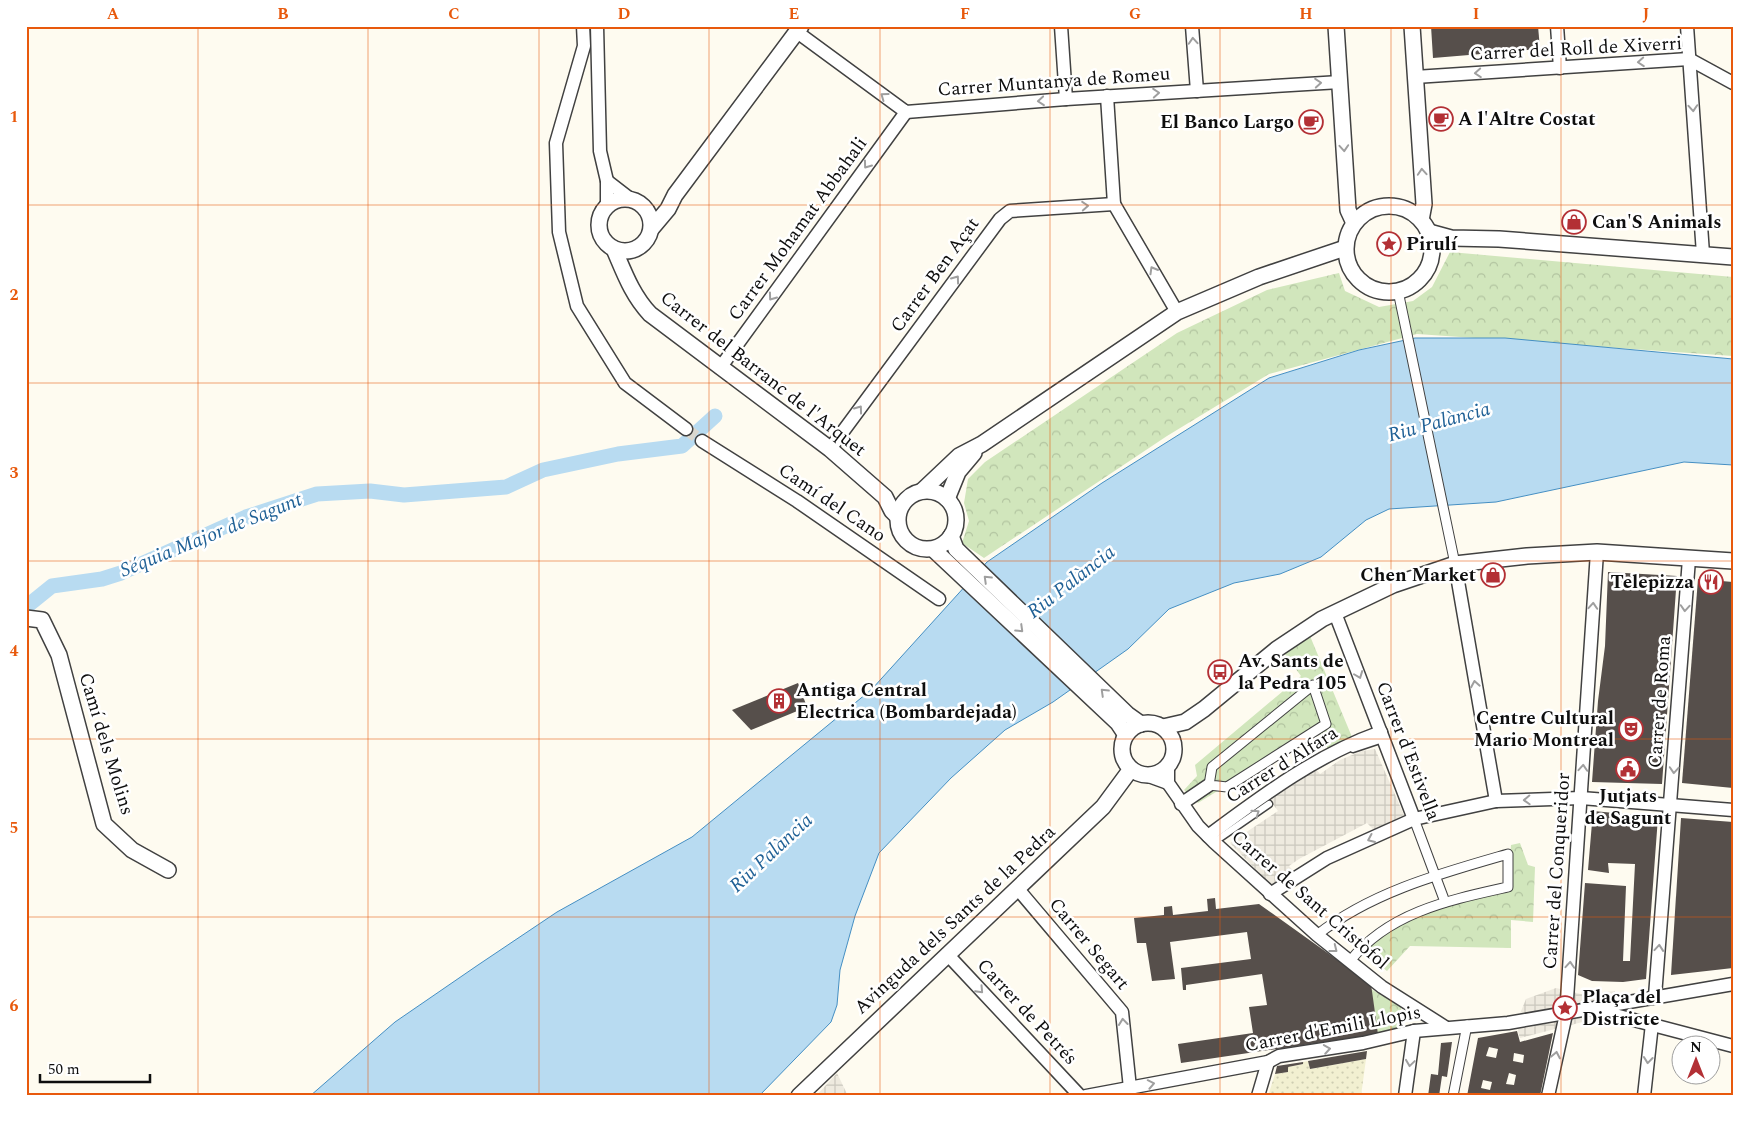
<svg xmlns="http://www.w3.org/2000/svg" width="1759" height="1122" font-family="Spectral,serif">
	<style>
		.farmland { fill: url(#farmland-dots) }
		.park { fill: url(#park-crowns) }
		.plaza { fill: url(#plaza-grid) }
		.water { fill: #b8dbf1; stroke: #458fc3 }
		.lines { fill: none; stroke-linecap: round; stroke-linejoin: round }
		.canal { stroke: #b8dbf1; stroke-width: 15 }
		.building { fill: #564f4b; fill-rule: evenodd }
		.minor-tunnel { stroke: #dad7ce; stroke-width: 12; stroke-dasharray: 12 6; stroke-linecap: butt }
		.service-casing { stroke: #414141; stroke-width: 9 }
		.pedestrian-casing { stroke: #414141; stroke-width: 11 }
		.minor-casing { stroke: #414141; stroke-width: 15 }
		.tertiary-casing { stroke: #414141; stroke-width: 18 }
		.service { stroke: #fff; stroke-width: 6 }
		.pedestrian { stroke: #fff; stroke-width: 9 }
		.minor { stroke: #fff; stroke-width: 12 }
		.tertiary { stroke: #fff; stroke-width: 15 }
		.oneway { stroke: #9f9f9f }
		.grid { fill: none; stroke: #e8590c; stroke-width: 1; stroke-opacity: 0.55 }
		.labels { text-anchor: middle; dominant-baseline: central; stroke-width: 5; stroke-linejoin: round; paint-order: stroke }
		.street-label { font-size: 19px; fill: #0e0e0e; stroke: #fff }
		.poi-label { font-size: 19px; font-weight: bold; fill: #0e0e0e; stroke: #fff; text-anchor: start }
		.water-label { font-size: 20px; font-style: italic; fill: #206196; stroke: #fff }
		.neatline { fill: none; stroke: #e8590c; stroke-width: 2 }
		.grid-label { font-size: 16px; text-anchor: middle; font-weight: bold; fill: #e8590c }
	</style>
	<defs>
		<pattern id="farmland-dots" width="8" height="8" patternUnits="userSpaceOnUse" patternTransform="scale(1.25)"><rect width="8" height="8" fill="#f2f0d1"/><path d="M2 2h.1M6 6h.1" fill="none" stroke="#cecdb2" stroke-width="1.8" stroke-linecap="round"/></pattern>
		<pattern id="park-crowns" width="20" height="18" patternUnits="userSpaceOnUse" patternTransform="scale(1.25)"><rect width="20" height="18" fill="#d1e6bc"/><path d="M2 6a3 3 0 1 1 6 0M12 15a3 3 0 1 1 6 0" fill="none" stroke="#b2c4a0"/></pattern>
		<pattern id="plaza-grid" width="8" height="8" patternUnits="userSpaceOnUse" patternTransform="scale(1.25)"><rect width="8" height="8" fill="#eeeadf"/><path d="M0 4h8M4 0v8" fill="none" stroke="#cbc8be"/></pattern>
	</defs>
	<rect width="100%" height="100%" fill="#fefbf0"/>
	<!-- farmland -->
	<polygon class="farmland" points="1366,1059 1361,1096 1268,1096 1275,1074 1288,1072 1288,1067 1303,1064 1303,1062 1308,1061 1310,1069"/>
	<!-- park -->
	<g class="park">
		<polygon points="1450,252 1733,277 1733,356 1417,334 1269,374 1167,436 984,558 962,543 969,521 964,503 968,479 985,462 1177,333 1267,290 1339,273 1345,291 1379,307 1413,301 1432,287"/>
		<polygon points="1310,636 1352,737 1328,749 1317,730 1198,803 1184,790 1197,776 1195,765 1301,676 1284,653"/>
		<polygon points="1520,843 1528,865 1535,867 1533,922 1511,920 1511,948 1410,946 1387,971 1359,950 1397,921 1508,887 1511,845"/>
		<polygon points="1371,989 1401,1007 1402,1025 1399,1030 1378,1034"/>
	</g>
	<!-- plaza -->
	<g class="plaza">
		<polygon points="1375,749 1404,815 1374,830 1367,823 1299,859 1289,866 1296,874 1275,889 1230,843 1278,811 1269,799 1315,768 1320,774 1340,760 1362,751"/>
		<polygon points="1556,988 1581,994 1615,991 1602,1017 1520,1038 1518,1032 1519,1016 1526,999"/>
		<polygon points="837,1073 848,1096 816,1096"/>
	</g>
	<!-- water -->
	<polygon class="water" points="1415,338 1505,338 1733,359 1733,465 1684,462 1496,502 1389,509 1366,520 1321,557 1280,574 1234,583 1169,609 1128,649 1053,702 1005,730 951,778 879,853 855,916 840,970 837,1005 831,1022 759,1096 310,1096 395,1022 478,965 557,912 692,837 872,689 987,562 1102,483 1269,378 1359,350"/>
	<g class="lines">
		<!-- canal -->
		<polyline class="canal" points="26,607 52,586 102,579 121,573 246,517 317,494 370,491 404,495 506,487 543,470 618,454 682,446 715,416"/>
	</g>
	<!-- building -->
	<g class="building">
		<polygon points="1431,26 1538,26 1540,49 1433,58"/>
		<polygon points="1608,572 1677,576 1662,784 1592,782 1598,701 1605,646"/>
		<polygon points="1698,579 1733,582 1733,788 1682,783"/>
		<polygon points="798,683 807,707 751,730 732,710"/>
		<polygon points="1593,811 1658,817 1646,979 1623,982 1592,981 1578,975 1585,883 1626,886 1623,961 1630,961 1635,864 1608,863 1609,873 1588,870"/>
		<polygon points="1681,818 1733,822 1733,968 1671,975"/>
		<polygon points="1215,898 1216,909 1259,904 1371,984 1378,1034 1181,1063 1178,1044 1253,1033 1249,1007 1267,1005 1262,974 1186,985 1186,990 1183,990 1181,968 1251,959 1247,932 1170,942 1175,979 1152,981 1146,943 1137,943 1134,918 1164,915 1164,907 1172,906 1173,915 1208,911 1207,899"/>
		<path d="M1517,1031L1520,1042L1553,1033L1540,1096H1467L1478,1038ZM1489,1047L1498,1049L1496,1058L1486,1056ZM1514,1053L1524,1055L1523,1063L1513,1061ZM1509,1073L1516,1075L1514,1085L1506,1084ZM1483,1080L1492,1082L1490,1090L1481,1088Z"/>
		<polygon points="1452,1042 1447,1077 1442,1076 1439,1096 1428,1096 1431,1074 1438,1075 1441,1043"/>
		<polygon points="1367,1051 1366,1059 1310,1069 1308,1061"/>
		<polygon points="1303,1062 1303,1064 1288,1067 1288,1072 1275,1074 1277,1066"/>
	</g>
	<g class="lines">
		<!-- minor-tunnel -->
		<polyline class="minor-tunnel" points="686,429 702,441"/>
		<!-- service casing -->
		<g class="service-casing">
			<g id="service">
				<polyline points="1353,749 1383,739"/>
				<polyline points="1214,842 1269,804"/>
			</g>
		</g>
		<!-- pedestrian casing -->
		<g class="pedestrian-casing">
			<g id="pedestrian">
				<polyline points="1398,291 1455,564"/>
				<polygon points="1313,685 1326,724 1227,787 1209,785 1212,767"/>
				<polyline points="1414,819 1445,902"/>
				<path d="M1317,935C1371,892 1442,873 1508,854V887C1450,900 1389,912 1350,961"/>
				<polyline points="1453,1096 1467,1025"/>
			</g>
		</g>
		<!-- minor casing -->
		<g class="minor-casing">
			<g id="minor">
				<polyline points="583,26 584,46 556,143 559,232 577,306 625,383 686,429"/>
				<polyline points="597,26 600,151 607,181 607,205"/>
				<polyline points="1061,26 1066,99"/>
				<polyline points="1192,26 1197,91"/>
				<polyline points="1557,26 1560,68"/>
				<polyline points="1687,26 1703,254"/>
				<polyline points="797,32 906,112 1066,99 1340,82"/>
				<polyline points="1415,77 1689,59 1733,83"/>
				<polyline points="1107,96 1114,204 1177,312"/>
				<polyline points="607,181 629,198"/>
				<polyline points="720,368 906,112"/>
				<polyline points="702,441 797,501 939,599"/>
				<polyline points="830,449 1000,219 1010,211 1114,204"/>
				<polyline points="1455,564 1496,801"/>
				<polyline points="1335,613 1414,819"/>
				<polyline points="1168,765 1168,783 1198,826 1214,842 1317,935 1382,987 1445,1027"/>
				<polyline points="1146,775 1168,783"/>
				<polyline points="1181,804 1209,785"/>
				<path d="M1208,836C1262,796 1316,755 1381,732"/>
				<polyline points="1017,888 1122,1012 1130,1088"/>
				<polyline points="1270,894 1327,858 1414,819 1496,801 1581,798 1733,810"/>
				<polyline points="947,954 1080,1096"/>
				<polyline points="1655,996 1689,559"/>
				<polyline points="1592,1009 1733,1046"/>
				<polyline points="1086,1096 1268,1062 1279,1056 1363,1043 1414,1031 1508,1023 1733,984"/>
				<polyline points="1258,1096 1268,1062"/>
				<polyline points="1405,1096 1414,1031"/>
				<polyline points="1548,1096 1566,1014 1597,552"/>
				<polyline points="1644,1096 1652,1024"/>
			</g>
		</g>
		<!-- tertiary casing -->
		<g class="tertiary-casing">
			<g id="tertiary">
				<polyline points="1336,26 1348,210 1354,223"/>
				<polyline points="1412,26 1424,204 1421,220"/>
				<circle cx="625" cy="225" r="26"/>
				<circle cx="1389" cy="249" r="43"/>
				<polyline points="652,228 668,209 675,195 801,26"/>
				<polyline points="1429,232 1451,238 1499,239 1733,257"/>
				<path d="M614,249C624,272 632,295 650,314L830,449L885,497L892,511L897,516"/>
				<circle cx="927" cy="520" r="29"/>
				<polyline points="922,491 959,456 982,444 1177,312 1259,277 1345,248"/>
				<polyline points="947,499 958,472 974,453"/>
				<polyline points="951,536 956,549 1127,714 1141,724"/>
				<polyline points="933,549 1118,723 1126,735"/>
				<polyline points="26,618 42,620 59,655 104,824 132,850 168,870"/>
				<circle cx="1148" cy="749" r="26"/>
				<polyline points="1163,727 1185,722 1204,709 1277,649 1322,619 1393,585 1455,564 1527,556 1597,552 1733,561"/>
				<polyline points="799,1096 1103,807 1131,769"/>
			</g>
		</g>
		<!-- service -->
		<use href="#service" class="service"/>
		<!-- pedestrian -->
		<use href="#pedestrian" class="pedestrian"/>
		<!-- minor -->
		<use href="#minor" class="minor"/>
		<!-- tertiary -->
		<use href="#tertiary" class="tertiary"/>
	</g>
	<!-- one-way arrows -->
	<defs><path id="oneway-chevron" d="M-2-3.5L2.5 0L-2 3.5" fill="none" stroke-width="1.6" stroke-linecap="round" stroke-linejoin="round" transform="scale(1.25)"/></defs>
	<g class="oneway">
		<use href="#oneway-chevron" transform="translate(1193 41) rotate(-94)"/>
		<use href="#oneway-chevron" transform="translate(1641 62) rotate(176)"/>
		<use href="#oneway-chevron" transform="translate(1478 73) rotate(176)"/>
		<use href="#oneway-chevron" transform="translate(1318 83) rotate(-4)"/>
		<use href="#oneway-chevron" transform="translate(1156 93) rotate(-4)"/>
		<use href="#oneway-chevron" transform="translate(884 96) rotate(-144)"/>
		<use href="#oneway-chevron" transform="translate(1041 101) rotate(175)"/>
		<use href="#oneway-chevron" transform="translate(1693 108) rotate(86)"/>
		<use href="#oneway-chevron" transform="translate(1344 148) rotate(86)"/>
		<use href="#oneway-chevron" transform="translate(867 165) rotate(126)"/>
		<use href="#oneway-chevron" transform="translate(1422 172) rotate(-94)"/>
		<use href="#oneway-chevron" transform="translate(1085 206) rotate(-4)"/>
		<use href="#oneway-chevron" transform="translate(1153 270) rotate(-120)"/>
		<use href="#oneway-chevron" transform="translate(956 279) rotate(-54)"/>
		<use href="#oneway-chevron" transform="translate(772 297) rotate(126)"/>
		<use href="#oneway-chevron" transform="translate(859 409) rotate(-54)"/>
		<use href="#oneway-chevron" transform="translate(987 579) rotate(-136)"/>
		<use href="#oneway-chevron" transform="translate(1593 606) rotate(-86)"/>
		<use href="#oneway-chevron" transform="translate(1685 608) rotate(94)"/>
		<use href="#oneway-chevron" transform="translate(1020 629) rotate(44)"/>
		<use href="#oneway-chevron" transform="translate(1359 675) rotate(69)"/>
		<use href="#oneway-chevron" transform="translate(1475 684) rotate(-100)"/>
		<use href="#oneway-chevron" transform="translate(1104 692) rotate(-136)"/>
		<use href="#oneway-chevron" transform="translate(1583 768) rotate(-86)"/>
		<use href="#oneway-chevron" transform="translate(1674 770) rotate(94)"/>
		<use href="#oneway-chevron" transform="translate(1527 800) rotate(178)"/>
		<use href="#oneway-chevron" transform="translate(1256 813) rotate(-35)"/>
		<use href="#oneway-chevron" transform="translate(1371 839) rotate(156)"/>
		<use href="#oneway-chevron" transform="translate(1659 948) rotate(-85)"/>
		<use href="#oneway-chevron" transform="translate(1334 949) rotate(38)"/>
		<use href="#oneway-chevron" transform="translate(1570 965) rotate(-86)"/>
		<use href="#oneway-chevron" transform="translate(980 990) rotate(47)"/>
		<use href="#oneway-chevron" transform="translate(1123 1022) rotate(-96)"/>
		<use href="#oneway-chevron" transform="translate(1327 1049) rotate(-9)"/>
		<use href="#oneway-chevron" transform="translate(1556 1055) rotate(-79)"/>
		<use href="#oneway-chevron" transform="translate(1648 1060) rotate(96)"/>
		<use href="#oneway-chevron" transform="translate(1410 1063) rotate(98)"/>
		<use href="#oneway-chevron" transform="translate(1151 1084) rotate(-11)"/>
	</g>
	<!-- grid -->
	<path class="grid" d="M198,26V1096M368,26V1096M539,26V1096M709,26V1096M880,26V1096M1050,26V1096M1220,26V1096M1391,26V1096M1561,26V1096M26,205H1733M26,383H1733M26,561H1733M26,739H1733M26,917H1733"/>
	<!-- icons -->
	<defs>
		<g id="cafe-ring" transform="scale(1.25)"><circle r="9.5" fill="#fff" stroke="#b33035" stroke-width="1.5"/><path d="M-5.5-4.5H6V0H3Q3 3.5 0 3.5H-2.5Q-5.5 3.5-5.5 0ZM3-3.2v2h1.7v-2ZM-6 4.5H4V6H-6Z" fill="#b33035"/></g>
		<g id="shop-ring" transform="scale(1.25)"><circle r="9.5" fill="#fff" stroke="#b33035" stroke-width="1.5"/><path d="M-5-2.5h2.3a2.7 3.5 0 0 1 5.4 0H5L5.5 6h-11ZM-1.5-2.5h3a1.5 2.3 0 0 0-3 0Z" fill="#b33035"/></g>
		<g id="sight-ring" transform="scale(1.25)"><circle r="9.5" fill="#fff" stroke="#b33035" stroke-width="1.5"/><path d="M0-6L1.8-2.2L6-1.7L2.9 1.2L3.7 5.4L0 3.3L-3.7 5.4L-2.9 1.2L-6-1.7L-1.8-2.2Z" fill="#b33035"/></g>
		<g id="restaurant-ring" transform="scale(1.25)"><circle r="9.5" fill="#fff" stroke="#b33035" stroke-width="1.5"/><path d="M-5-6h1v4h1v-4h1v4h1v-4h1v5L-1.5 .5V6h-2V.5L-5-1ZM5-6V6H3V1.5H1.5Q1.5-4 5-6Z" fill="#b33035"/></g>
		<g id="bus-ring" transform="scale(1.25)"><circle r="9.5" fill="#fff" stroke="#b33035" stroke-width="1.5"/><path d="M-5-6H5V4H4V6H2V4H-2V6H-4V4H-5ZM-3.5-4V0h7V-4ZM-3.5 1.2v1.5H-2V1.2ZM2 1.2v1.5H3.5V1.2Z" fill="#b33035"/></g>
		<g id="building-ring" transform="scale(1.25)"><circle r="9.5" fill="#fff" stroke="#b33035" stroke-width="1.5"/><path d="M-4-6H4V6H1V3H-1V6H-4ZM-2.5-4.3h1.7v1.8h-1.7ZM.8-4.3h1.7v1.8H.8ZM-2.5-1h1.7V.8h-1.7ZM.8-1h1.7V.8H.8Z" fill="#b33035"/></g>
		<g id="theatre-ring" transform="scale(1.25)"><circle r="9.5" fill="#fff" stroke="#b33035" stroke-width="1.5"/><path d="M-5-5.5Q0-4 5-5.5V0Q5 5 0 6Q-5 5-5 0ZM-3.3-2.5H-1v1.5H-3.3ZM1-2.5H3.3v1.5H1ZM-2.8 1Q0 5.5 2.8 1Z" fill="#b33035"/></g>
		<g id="civic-ring" transform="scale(1.25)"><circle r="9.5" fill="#fff" stroke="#b33035" stroke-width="1.5"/><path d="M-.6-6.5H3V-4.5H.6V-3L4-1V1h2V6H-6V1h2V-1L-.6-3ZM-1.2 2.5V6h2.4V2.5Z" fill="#b33035"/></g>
	</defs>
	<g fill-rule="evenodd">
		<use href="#cafe-ring" x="1441" y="119"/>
		<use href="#cafe-ring" x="1311" y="122"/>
		<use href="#shop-ring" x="1574" y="222"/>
		<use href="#sight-ring" x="1389" y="244"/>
		<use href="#shop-ring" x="1493" y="575"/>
		<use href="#restaurant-ring" x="1711" y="582"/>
		<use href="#bus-ring" x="1220" y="672"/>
		<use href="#building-ring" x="779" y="701"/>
		<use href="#theatre-ring" x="1631" y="729"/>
		<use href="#civic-ring" x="1628" y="769"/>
		<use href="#sight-ring" x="1565" y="1008"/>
	</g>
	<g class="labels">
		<!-- street labels -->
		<g class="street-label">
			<text transform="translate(1576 49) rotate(-3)">Carrer del Roll de Xiverri</text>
			<text transform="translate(1054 82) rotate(-4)">Carrer Muntanya de Romeu</text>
			<text transform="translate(798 229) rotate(-54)">Carrer Mohamat Abbahali</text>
			<text transform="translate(935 275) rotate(-54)">Carrer Ben Açat</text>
			<text transform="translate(763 374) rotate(38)">Carrer del Barranc de l'Arquet</text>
			<text transform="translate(832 503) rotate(34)">Camí del Cano</text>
			<text transform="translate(1660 702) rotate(-86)">Carrer de Roma</text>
			<text transform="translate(106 744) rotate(73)">Camí dels Molins</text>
			<text transform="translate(1408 751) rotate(69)">Carrer d'Estivella</text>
			<text transform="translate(1282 765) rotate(-32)">Carrer d'Alfara</text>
			<text transform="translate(1557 871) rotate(-86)">Carrer del Conqueridor</text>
			<text transform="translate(1310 900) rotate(41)">Carrer de Sant Cristòfol</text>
			<text transform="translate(955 920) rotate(-43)">Avinguda dels Sants de la Pedra</text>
			<text transform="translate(1089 944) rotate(50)">Carrer Segart</text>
			<text transform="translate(1027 1012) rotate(47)">Carrer de Petrés</text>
			<text transform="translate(1333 1029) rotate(-11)">Carrer d'Emili Llopis</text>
		</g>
		<!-- poi labels -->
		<g class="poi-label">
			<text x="1458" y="119">A l'Altre Costat</text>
			<text x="1294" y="122" text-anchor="end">El Banco Largo</text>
			<text x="1592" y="222">Can'S Animals</text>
			<text x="1406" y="244">Pirulí</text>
			<text x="1476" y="575" text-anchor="end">Chen Market</text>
			<text x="1694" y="582" text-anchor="end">Telepizza</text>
			<text x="1238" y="661">Av. Sants de<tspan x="1238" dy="22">la Pedra 105</tspan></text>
			<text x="796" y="690">Antiga Central<tspan x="796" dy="22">Electrica (Bombardejada)</tspan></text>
			<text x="1614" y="718" text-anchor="end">Centre Cultural<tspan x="1614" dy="22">Mario Montreal</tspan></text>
			<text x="1628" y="796" text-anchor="middle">Jutjats<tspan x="1628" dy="22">de Sagunt</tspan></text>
			<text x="1582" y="997">Plaça del<tspan x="1582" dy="22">Districte</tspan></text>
		</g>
		<!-- water labels -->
		<g class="water-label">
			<text transform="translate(1439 422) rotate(-15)">Riu Palància</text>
			<text transform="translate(211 535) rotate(-22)">Séquia Major de Sagunt</text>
			<text transform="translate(1071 582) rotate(-38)">Riu Palància</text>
			<text transform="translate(771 853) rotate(-43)">Riu Palància</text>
		</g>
	</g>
	<!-- border -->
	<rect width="1759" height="1122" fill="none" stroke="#ffffff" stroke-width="55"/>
	<!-- north arrow -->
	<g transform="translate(1696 1060)"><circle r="24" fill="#ffffff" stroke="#9f9f9f"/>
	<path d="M0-4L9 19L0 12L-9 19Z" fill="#b33035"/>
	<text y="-8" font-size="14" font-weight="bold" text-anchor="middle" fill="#0e0e0e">N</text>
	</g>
	<!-- scale -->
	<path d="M40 1074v8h110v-8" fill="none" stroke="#0e0e0e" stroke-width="2.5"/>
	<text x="48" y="1074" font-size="15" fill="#0e0e0e" stroke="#ffffff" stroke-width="4" paint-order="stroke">50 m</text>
	<rect x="28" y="28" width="1704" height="1066" class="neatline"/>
	<g class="grid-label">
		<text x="113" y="19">A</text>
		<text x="283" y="19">B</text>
		<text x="454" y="19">C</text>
		<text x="624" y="19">D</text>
		<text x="794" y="19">E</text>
		<text x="965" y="19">F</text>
		<text x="1135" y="19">G</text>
		<text x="1306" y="19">H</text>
		<text x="1476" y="19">I</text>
		<text x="1646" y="19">J</text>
		<text x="14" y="122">1</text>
		<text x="14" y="300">2</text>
		<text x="14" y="478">3</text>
		<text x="14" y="656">4</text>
		<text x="14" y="833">5</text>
		<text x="14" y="1011">6</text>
	</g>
</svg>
